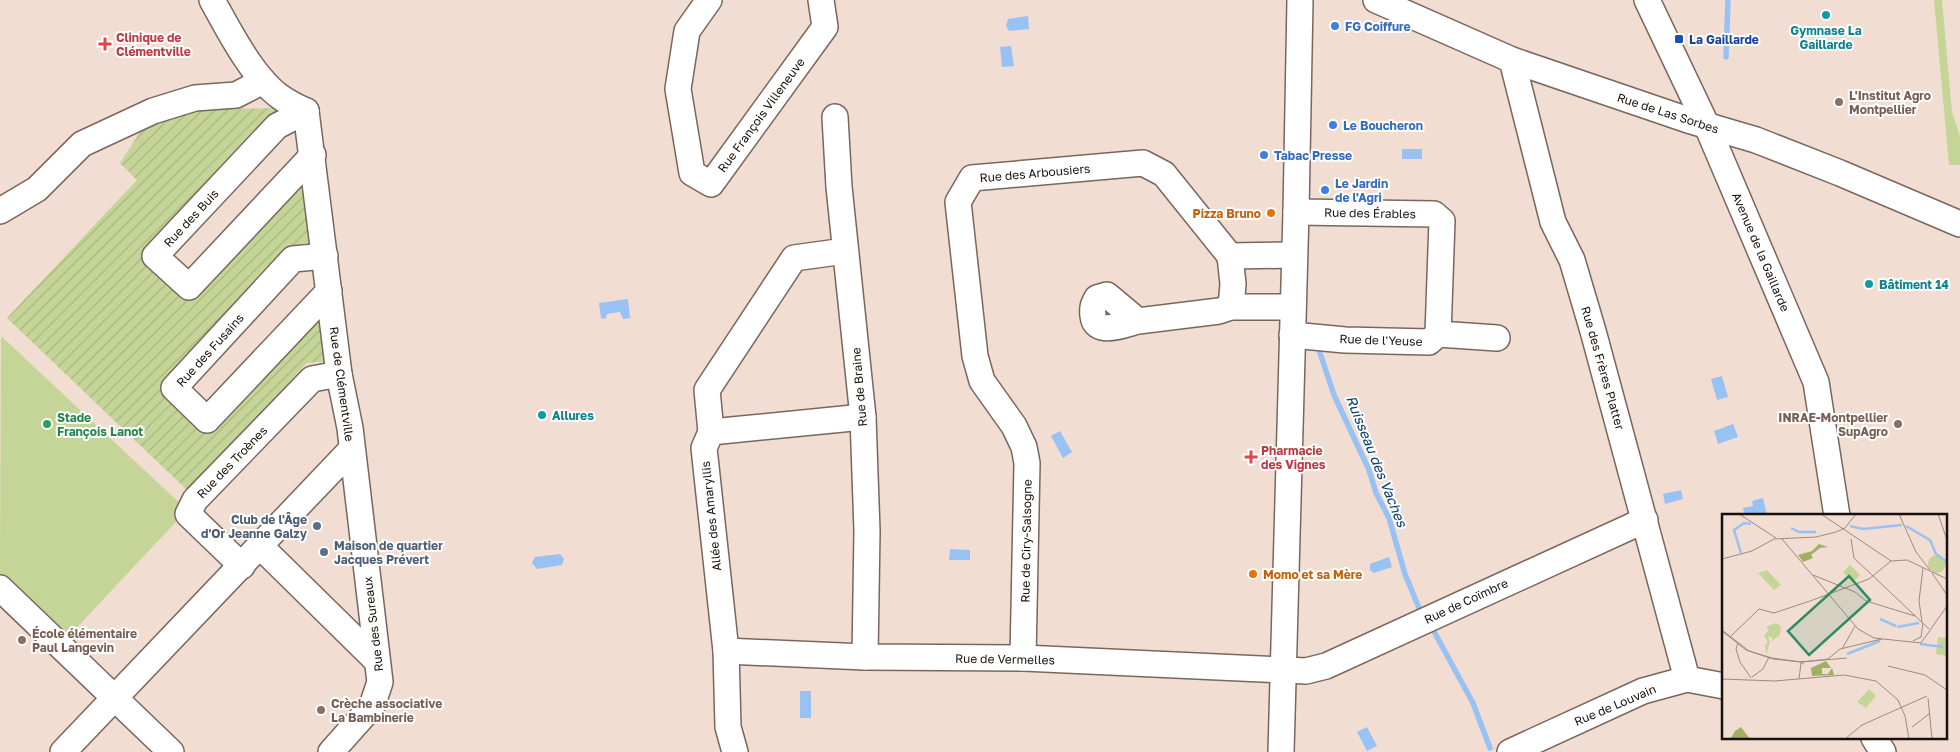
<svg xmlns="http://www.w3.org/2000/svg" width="1960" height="752" font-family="'Golos Text',sans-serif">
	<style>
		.grass { fill: #c5d597 }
		.garden { fill: url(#garden-furrows) }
		.water { fill: #98c2f3 }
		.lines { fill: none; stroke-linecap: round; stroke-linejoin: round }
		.stream { stroke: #98c2f3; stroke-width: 5.5 }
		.minor-casing { stroke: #79675d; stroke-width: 28 }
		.minor { stroke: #fff; stroke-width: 25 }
		.culture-dot { fill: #0f9aa8; stroke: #fff; stroke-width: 2 }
		.shop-dot { fill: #3f7fe0; stroke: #fff; stroke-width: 2 }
		.transit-dot { fill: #1a4fb4; stroke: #fff; stroke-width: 2 }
		.health-dot { fill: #e0444e; stroke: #fff; stroke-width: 2 }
		.education-dot { fill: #8d6e63; stroke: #fff; stroke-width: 2 }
		.food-dot { fill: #e8710a; stroke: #fff; stroke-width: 2 }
		.leisure-dot { fill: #2e9e5b; stroke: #fff; stroke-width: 2 }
		.service-dot { fill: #5c6f8a; stroke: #fff; stroke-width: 2 }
		.labels { text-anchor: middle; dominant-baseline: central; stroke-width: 4; stroke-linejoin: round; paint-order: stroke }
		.shop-label { font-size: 12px; font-weight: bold; fill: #366cbe; stroke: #fff; text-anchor: start }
		.culture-label { font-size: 12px; font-weight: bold; fill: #0d838f; stroke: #fff; text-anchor: start }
		.health-label { font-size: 12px; font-weight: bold; fill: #be3a42; stroke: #fff; text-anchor: start }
		.transit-label { font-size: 12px; font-weight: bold; fill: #164399; stroke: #fff; text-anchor: start }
		.education-label { font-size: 12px; font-weight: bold; fill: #785e54; stroke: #fff; text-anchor: start }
		.street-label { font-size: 12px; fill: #17100c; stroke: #fff }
		.food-label { font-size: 12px; font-weight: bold; fill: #c56008; stroke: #fff; text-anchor: end }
		.leisure-label { font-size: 12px; font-weight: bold; fill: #27864d; stroke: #fff; text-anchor: start }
		.service-label { font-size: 12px; font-weight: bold; fill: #4e5e75; stroke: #fff; text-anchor: end }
		.water-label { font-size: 14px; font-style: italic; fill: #053d73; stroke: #fff }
		.inset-river { fill: none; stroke: #98c2f3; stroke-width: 2.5 }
		.inset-road { fill: none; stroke: #9a8b83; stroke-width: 1 }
		.view { fill: #2f8b62; fill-opacity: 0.15; stroke: #2f8b62; stroke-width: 2.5 }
		.inset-edge { fill: none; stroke: #17100c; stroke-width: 2.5 }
	</style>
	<defs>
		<pattern id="garden-furrows" width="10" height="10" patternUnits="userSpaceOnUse" patternTransform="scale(1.25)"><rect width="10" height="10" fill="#c5d597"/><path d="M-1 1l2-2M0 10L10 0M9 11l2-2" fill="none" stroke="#a8b681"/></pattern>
	</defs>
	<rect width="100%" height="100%" fill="#f2ddd2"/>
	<!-- grass -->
	<g class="grass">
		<polygon points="1934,0 1942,0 1952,112 1960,136 1960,165 1949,165"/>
		<polygon points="1,336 187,510 67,638 0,574"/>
	</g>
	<!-- garden -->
	<polygon class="garden" points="283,108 152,250 190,297 307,180 312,241 288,248 166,385 213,427 320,315 330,361 307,363 189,492 7,318 137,180 120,163 144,126 206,109"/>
	<!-- water -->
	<g class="water">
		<polygon points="1028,16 1029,29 1009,31 1006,26 1008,19"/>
		<polygon points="1011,46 1014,66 1002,67 1000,47"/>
		<rect x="1402" y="149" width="20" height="10"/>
		<polygon points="628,299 630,318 623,319 620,312 607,314 605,319 601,318 599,303"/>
		<polygon points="1722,376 1728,397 1717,400 1711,379"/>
		<polygon points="1733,424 1738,437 1718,444 1714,431"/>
		<polygon points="1060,431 1072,452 1063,458 1051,436"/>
		<polygon points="1681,490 1683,499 1665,504 1663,494"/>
		<polygon points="1763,498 1767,515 1745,516 1743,508 1753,506 1752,501"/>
		<polygon points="950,549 970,550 970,560 949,560"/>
		<polygon points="560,554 564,559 562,565 537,569 532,563 535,557"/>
		<polygon points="1389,557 1392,567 1374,573 1370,570 1370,564"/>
		<rect x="800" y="691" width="11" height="27"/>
		<polygon points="1367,727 1377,746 1367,751 1357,732"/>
	</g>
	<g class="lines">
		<!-- stream -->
		<g class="stream">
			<polyline points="1726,57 1728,0"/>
			<polyline points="1320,353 1334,395 1369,470 1376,493 1389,518 1405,574 1419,608"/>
			<polyline points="1431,626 1473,703 1490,748"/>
		</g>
		<!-- minor casing -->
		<g class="minor-casing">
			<g id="minor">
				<path d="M212,0C228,29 252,76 279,96C287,102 297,107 306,111"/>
				<polyline points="709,0 687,31 678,89 692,173 711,184 825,27 821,0"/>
				<polyline points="1376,0 1512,60 1688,120 1756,140 1840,173 1960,224"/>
				<polyline points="1647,0 1707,126 1816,382 1837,516"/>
				<polyline points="1512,60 1553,222 1572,260 1593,331 1687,679"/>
				<polyline points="306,111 339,374 350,428 380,682 372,706 331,752"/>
				<polyline points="306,111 277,126 155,256 189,287 313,155"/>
				<polyline points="835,117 839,187 863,417 867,531 865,657"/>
				<polyline points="0,211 37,189 82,144 153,111 195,98 236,95 263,81"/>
				<polyline points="1296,212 1434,214 1442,221 1438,334"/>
				<polyline points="325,256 293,259 174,388 207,420 329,291"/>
				<polyline points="1230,256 1233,284 1231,307"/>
				<path d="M1138,321C1126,324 1095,337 1093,316C1092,308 1093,305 1097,298L1107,295L1138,321L1219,311L1231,307H1293"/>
				<polyline points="1292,335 1345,340 1429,342 1438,334 1497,338"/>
				<polyline points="711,432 707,390 794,258 845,251"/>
				<polyline points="261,547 377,661"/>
				<polyline points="242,566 188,514 195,500 312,379 339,374"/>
				<polyline points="0,588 171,752"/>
				<polyline points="726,651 865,657 1023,658 1306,671 1326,666 1645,520"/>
				<polyline points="1023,658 1027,463 1024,447 1014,426 982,381 975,356 958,202 972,178 1143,163 1164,174 1230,256 1294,255"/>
				<polyline points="1874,738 1883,752"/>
				<polyline points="63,752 351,450"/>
				<polyline points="735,752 728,727 726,651 704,448 711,432 863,417"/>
				<polyline points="1281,752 1296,212 1300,0"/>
				<polyline points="1510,752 1643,691 1687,679 1724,686"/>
			</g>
		</g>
		<!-- minor -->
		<use href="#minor" class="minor"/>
	</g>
	<!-- markers -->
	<g class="culture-dot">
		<circle cx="1826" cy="15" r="5"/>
		<circle cx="1869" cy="284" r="5"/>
		<circle cx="542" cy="415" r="5"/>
	</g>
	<g class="shop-dot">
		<circle cx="1335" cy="26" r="5"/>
		<circle cx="1333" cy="125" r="5"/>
		<circle cx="1264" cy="155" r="5"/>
		<circle cx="1325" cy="190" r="5"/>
	</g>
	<rect class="transit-dot" x="1674" y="34" width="10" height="10" rx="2.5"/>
	<g class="health-dot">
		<path d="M102.5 36.5h5v5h5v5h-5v5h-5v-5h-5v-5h5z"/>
		<path d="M1248.5 449.5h5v5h5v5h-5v5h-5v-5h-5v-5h5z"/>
	</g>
	<g class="education-dot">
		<circle cx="1839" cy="102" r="5"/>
		<circle cx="1898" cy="424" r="5"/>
		<circle cx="22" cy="640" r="5"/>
		<circle cx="321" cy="710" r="5"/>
	</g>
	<g class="food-dot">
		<circle cx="1271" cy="213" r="5"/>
		<circle cx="1253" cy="574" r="5"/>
	</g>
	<circle class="leisure-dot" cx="47" cy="424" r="5"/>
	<g class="service-dot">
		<circle cx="317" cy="526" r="5"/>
		<circle cx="324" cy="552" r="5"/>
	</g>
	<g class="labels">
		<!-- shop labels -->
		<g class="shop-label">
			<text x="1345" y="26">FG Coiffure</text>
			<text x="1343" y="125">Le Boucheron</text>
			<text x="1274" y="155">Tabac Presse</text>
			<text x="1335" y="183">Le Jardin<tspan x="1335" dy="14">de l'Agri</tspan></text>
		</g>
		<!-- culture labels -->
		<g class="culture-label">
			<text x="1826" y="30" text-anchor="middle">Gymnase La<tspan x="1826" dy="14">Gaillarde</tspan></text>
			<text x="1879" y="284">Bâtiment 14</text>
			<text x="552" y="415">Allures</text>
		</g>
		<!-- health labels -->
		<g class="health-label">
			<text x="116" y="37">Clinique de<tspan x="116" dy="14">Clémentville</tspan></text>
			<text x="1261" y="450">Pharmacie<tspan x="1261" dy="14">des Vignes</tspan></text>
		</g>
		<!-- transit labels -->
		<g class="transit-label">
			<text x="1689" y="39">La Gaillarde</text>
		</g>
		<!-- education labels -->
		<g class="education-label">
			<text x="1849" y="95">L'Institut Agro<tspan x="1849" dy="14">Montpellier</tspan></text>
			<text x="1888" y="417" text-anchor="end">INRAE-Montpellier<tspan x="1888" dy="14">SupAgro</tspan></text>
			<text x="32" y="633">École élémentaire<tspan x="32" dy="14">Paul Langevin</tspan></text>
			<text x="331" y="703">Crèche associative<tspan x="331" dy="14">La Bambinerie</tspan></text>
		</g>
		<!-- street labels -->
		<g class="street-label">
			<text transform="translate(1668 113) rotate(18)">Rue de Las Sorbes</text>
			<text transform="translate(761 115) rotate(-54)">Rue François Villeneuve</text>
			<text transform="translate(1035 173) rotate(-5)">Rue des Arbousiers</text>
			<text transform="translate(1370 213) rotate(1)">Rue des Érables</text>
			<text transform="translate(191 218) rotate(-47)">Rue des Buis</text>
			<text transform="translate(1761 252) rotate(67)">Avenue de la Gaillarde</text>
			<text transform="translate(1381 340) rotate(2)">Rue de l'Yeuse</text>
			<text transform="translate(210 350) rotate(-48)">Rue des Fusains</text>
			<text transform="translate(1603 368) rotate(74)">Rue des Frères Platter</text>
			<text transform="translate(342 384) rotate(82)">Rue de Clémentville</text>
			<text transform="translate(859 387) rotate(-95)">Rue de Braine</text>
			<text transform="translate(232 462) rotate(-46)">Rue des Troènes</text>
			<text transform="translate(711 516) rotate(-96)">Allée des Amaryllis</text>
			<text transform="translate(1026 541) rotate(-89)">Rue de Ciry-Salsogne</text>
			<text transform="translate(1466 601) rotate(-25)">Rue de Coïmbre</text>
			<text transform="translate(373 624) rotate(-97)">Rue des Sureaux</text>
			<text transform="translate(1005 659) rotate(1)">Rue de Vermelles</text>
			<text transform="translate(1615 705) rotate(-23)">Rue de Louvain</text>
		</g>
		<!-- food labels -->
		<g class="food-label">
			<text x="1261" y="213">Pizza Bruno</text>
			<text x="1263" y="574" text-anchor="start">Momo et sa Mère</text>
		</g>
		<!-- leisure labels -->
		<g class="leisure-label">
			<text x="57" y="417">Stade<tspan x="57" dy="14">François Lanot</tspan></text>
		</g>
		<!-- service labels -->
		<g class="service-label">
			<text x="307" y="519">Club de l'Âge<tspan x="307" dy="14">d'Or Jeanne Galzy</tspan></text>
			<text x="334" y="545" text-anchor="start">Maison de quartier<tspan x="334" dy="14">Jacques Prévert</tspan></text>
		</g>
		<!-- water labels -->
		<g class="water-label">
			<text transform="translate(1377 461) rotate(68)">Ruisseau des Vaches</text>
		</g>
	</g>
	<!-- overview -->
	<g transform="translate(1722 514)">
		<rect width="225" height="225" fill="#f2ddd2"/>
		<path d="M206 50a9 9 0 1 1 18 0a9 9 0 1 1-18 0ZM128,51L138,61L131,68L121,58ZM45,56L59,71L52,76L36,59ZM54,109L59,112L58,121L50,127L51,124L46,122L48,128L44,141L43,131L46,128L42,121L47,116L44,113Z" fill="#c5d597"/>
		<path d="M97,30L106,33L98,34L89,41L91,44L81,48L76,41L90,37ZM104,147L109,154H100V160H106L110,154L112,161L90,162L89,154ZM19,213L28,225L9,224L13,217Z" fill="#9eb062"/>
		<path d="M216,123L225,124V142L214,140ZM147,175L154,182L144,194L135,188Z" fill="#c5d597"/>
		<path class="inset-river" d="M128,12L141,15L180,11M184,12L208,26L214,40L225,48M69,14L77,18H94M19,39L12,16L22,9L29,10M158,105L174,112M175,113L197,109M198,130L221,133M125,140L158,127"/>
		<path class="inset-road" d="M17,0L54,24M99,0L169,47L185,46L225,65M177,0L194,38L208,56M216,0L225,26M60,25L136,115M129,25L132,44L207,115M0,45L30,37L52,25L94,23L114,18L123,14L134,0M210,59L225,81M91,61L133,78L144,87L193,102M200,108L197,87L201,54M136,115L152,124M0,116L27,137L50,144L79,148L107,145M0,117L24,136L51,145L79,148L125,144M9,122L37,95L52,99L88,87L147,65L169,47M152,124L199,129L225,92M191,127L199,123L201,109M16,129L14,135L18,148L29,164M120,135L133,112M106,145L118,135L160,125M166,152L203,161L225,176M30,163L41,155L47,143M0,165L53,167L122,161L154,167L176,186L183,202L187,225M77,165L79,149H82M206,184L210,225M190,213L207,200M123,225L140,211L205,182"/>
		<path class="view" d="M127,62L148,86L87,141L66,117Z"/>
		<rect width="225" height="225" class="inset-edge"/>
	</g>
</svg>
